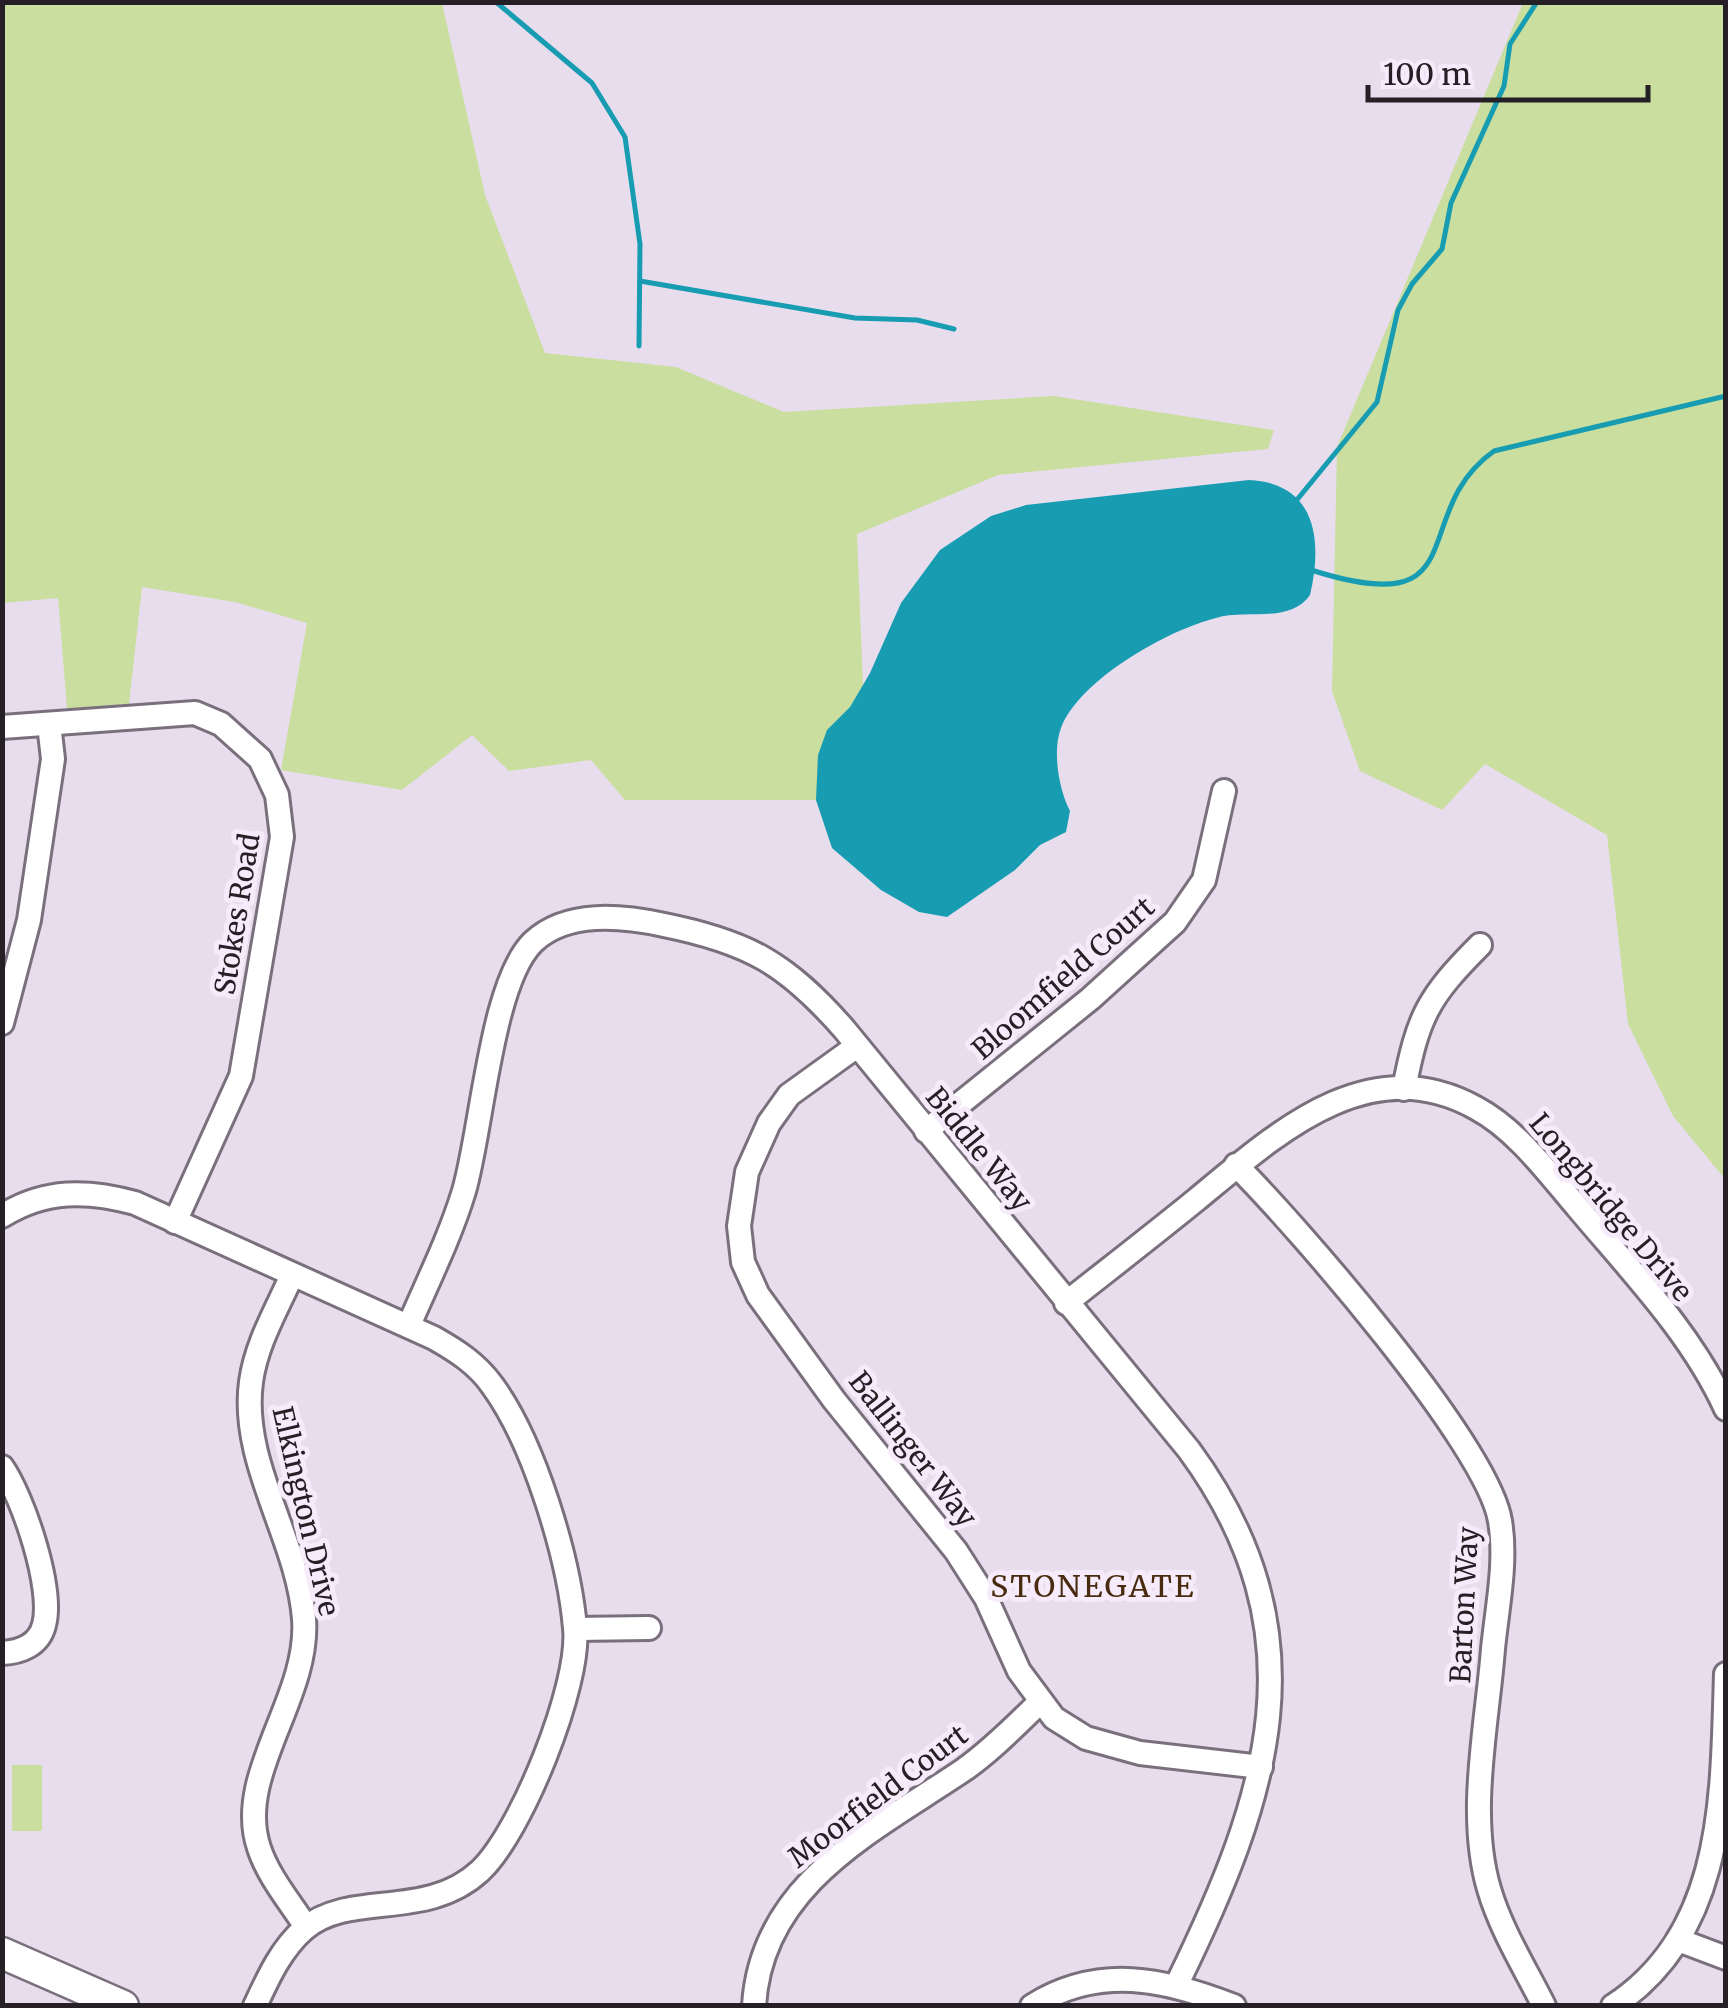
<svg xmlns="http://www.w3.org/2000/svg" width="1728" height="2008" font-family="Merriweather,serif">
	<style>
		.green { fill: #c9de9f }
		.water { fill: #179cb2 }
		.lines { fill: none; stroke-linecap: round; stroke-linejoin: round }
		.stream { stroke: #179cb2; stroke-width: 5 }
		.street-casing { stroke: #7a707d; stroke-width: 28 }
		.secondary-casing { stroke: #7a707d; stroke-width: 35 }
		.street { stroke: #fff; stroke-width: 22 }
		.secondary { stroke: #fff; stroke-width: 30 }
		.labels { text-anchor: middle; dominant-baseline: central; stroke-width: 10; stroke-linejoin: round; paint-order: stroke }
		.street-label { font-size: 28px; fill: #242025; stroke: #f6ebfa }
		.neighbourhood-label { font-size: 30px; letter-spacing: 2.5px; fill: #492b0f; stroke: #f6ebfa }
	</style>
	<rect width="100%" height="100%" fill="#e8dded"/>
	<!-- green -->
	<g class="green">
		<polygon points="3,3 442,3 485,195 545,353 676,367 784,412 1054,396 1274,430 1268,449 998,475 857,534 863,685 816,800 625,800 591,760 509,771 472,735 402,790 281,770 307,623 235,602 142,587 128,713 68,720 58,598 3,603"/>
		<polygon points="1523,3 1725,3 1725,1179 1673,1116 1628,1024 1607,835 1485,764 1442,810 1360,771 1332,691 1337,447"/>
		<rect x="12" y="1765" width="30" height="66"/>
	</g>
	<!-- water -->
	<path class="water" d="M1249,480C1316,483 1323,540 1310,595C1290,624 1246,609 1216,618C1168,630 1080,679 1061,728C1052,751 1059,790 1070,811L1066,832L1040,845L1015,870L947,917L919,912L881,890L832,848L816,800L818,755L827,730L850,707L870,673L901,603L940,550L991,516L1026,505Z"/>
	<g class="lines">
		<!-- stream -->
		<g class="stream">
			<polyline points="496,2 592,83 625,137 640,244 639,346"/>
			<polyline points="640,281 855,318 917,320 954,329"/>
			<polyline points="1296,501 1377,402 1398,310 1412,284 1442,249 1451,203 1504,86 1510,44 1537,2"/>
			<path d="M1308,569C1481,625 1405,514 1494,451L1726,396"/>
		</g>
		<!-- street casing -->
		<g class="street-casing">
			<g id="street">
				<polyline points="2,727 195,713 221,724 260,759 277,795 282,837 241,1076 175,1222"/>
				<polyline points="2,1023 29,920 53,759 49,724"/>
				<polyline points="857,1046 789,1095 769,1123 747,1172 739,1226 743,1262 758,1295 834,1400 956,1551 986,1598 1019,1671 1054,1718 1086,1738 1140,1753 1261,1767"/>
				<path d="M1404,1089C1418,1016 1428,997 1480,945"/>
				<polyline points="926,1131 1090,999 1175,922 1204,880 1224,791"/>
				<path d="M1236,1165C1296,1225 1488,1445 1500,1521C1507,1562 1497,1608 1493,1649C1487,1726 1467,1814 1489,1889C1501,1930 1525,1968 1544,2006"/>
				<path d="M2,1216C45,1189 88,1190 135,1203L434,1338C457,1351 477,1364 492,1385C534,1442 569,1558 575,1628C581,1684 521,1833 480,1871C426,1921 350,1890 304,1929C281,1949 268,1978 255,2006"/>
				<path d="M292,1275C277,1309 256,1344 251,1382C240,1463 298,1539 304,1619C310,1698 234,1775 259,1848C268,1876 290,1902 306,1927"/>
				<path d="M1066,1303C1109,1269 1153,1235 1196,1200C1275,1135 1368,1048 1476,1108C1517,1130 1548,1173 1578,1208C1630,1270 1692,1334 1726,1409"/>
				<path d="M409,1325C428,1281 450,1237 464,1191C482,1130 491,983 533,942C567,910 622,916 664,925C749,942 787,964 844,1029L1189,1450C1324,1634 1269,1796 1177,1984"/>
				<path d="M2,1467C23,1497 54,1589 44,1625C39,1645 21,1652 2,1653"/>
				<polyline points="576,1629 649,1628"/>
				<polyline points="1681,1941 1726,1958"/>
				<path d="M754,2006C761,1883 875,1830 965,1769C993,1749 1016,1725 1040,1702"/>
				<path d="M1032,2006C1099,1964 1165,1979 1234,2006"/>
				<path d="M1613,2006C1726,1932 1722,1795 1726,1674"/>
			</g>
		</g>
		<!-- secondary casing -->
		<g class="secondary-casing">
			<polyline id="secondary" points="2,1953 123,2006"/>
		</g>
		<!-- street -->
		<use href="#street" class="street"/>
		<!-- secondary -->
		<use href="#secondary" class="secondary"/>
	</g>
	<g class="labels">
		<!-- street labels -->
		<g class="street-label">
			<text transform="translate(237 914) rotate(-81)">Stokes Road</text>
			<text transform="translate(1063 978) rotate(-41)">Bloomfield Court</text>
			<text transform="translate(979 1149) rotate(51)">Biddle Way</text>
			<text transform="translate(1611 1207) rotate(50)">Longbridge Drive</text>
			<text transform="translate(913 1449) rotate(52)">Ballinger Way</text>
			<text transform="translate(306 1511) rotate(77)">Elkington Drive</text>
			<text transform="translate(1464 1605) rotate(-87)">Barton Way</text>
			<text transform="translate(878 1796) rotate(-37)">Moorfield Court</text>
		</g>
		<!-- neighbourhood labels -->
		<g class="neighbourhood-label">
			<text x="1093" y="1586">STONEGATE</text>
		</g>
	</g>
	<!-- border -->
	<rect width="1728" height="2008" fill="none" stroke="#242025" stroke-width="10"/>
	<!-- scale -->
	<path d="M1368 85v15h280v-15" fill="none" stroke="#242025" stroke-width="5"/>
	<text x="1383" y="85" font-size="30" fill="#242025" stroke="#f6ebfa" stroke-width="8" paint-order="stroke">100 m</text>
</svg>
